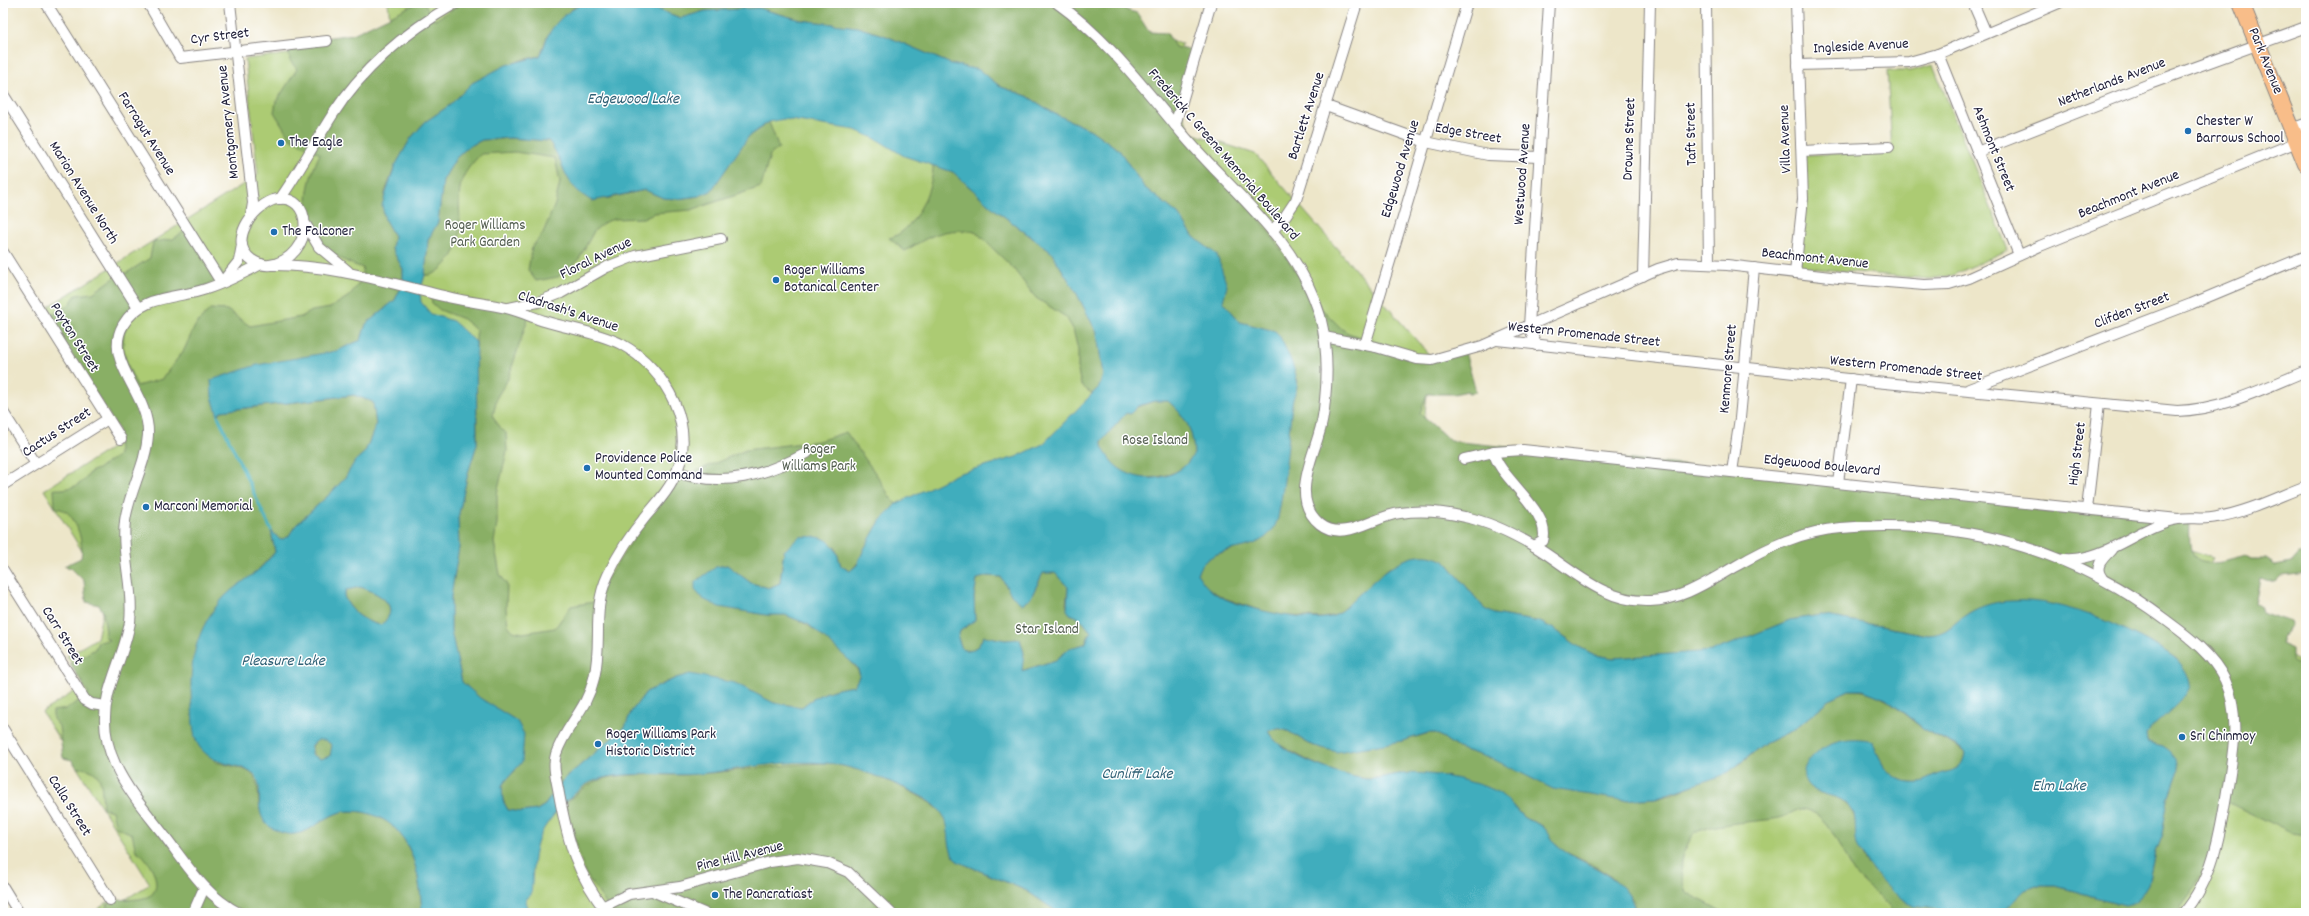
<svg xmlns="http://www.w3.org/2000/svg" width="2309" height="916" font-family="Dekko,sans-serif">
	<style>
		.green { fill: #accb73; stroke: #677657 }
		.forest { fill: #89af65; stroke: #566850 }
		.water { fill: #40adbd; stroke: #31687c; fill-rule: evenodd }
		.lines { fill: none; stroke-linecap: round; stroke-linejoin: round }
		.stream { stroke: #40adbd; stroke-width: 3 }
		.street-casing { stroke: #888482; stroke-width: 12 }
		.primary-casing { stroke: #888482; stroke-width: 18 }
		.street { stroke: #fff; stroke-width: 10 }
		.primary { stroke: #f8bd89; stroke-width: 16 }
		.poi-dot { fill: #1f6fb2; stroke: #fff; stroke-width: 1.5 }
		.labels { text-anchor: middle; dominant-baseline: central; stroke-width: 3; stroke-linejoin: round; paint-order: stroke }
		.street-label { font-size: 15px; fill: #22223b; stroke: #fff }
		.poi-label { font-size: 15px; fill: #22223b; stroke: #fff; text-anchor: start }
		.park-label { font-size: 15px; fill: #525d4f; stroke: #fff }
		.water-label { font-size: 16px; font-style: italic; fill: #306176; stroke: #fff }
	</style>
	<rect width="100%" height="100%" fill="#fff"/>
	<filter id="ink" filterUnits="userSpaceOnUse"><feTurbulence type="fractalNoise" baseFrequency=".025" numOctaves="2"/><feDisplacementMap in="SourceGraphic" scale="8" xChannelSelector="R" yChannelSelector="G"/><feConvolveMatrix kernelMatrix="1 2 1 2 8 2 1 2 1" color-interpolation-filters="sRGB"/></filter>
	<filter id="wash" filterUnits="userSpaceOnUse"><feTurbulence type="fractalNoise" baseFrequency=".012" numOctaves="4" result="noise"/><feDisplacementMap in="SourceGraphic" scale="16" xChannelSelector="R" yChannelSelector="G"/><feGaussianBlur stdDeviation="0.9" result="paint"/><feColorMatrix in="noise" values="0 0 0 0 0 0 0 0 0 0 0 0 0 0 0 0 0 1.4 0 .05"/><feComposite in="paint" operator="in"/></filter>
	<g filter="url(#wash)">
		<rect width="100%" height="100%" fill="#ede6c9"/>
		<!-- green -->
		<g class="green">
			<polygon points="388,3 1108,3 1117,25 1182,44 1170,85 1191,133 1255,154 1431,357 1421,450 2187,550 2213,558 2199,581 2306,668 2306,913 93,913 110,900 121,902 150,884 42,712 85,685 67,656 97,638 107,591 44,490 129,437 48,307 258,175 245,59 330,49 390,19"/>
			<polygon points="1933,65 2008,250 1953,275 1929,279 1799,267 1805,155 1892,151 1887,71 1910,71"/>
		</g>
		<!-- forest -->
		<g class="forest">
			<path d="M417,3H424L435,20L462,3H586L574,7L547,37L540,56L521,60L472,83L450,105L425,122L411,138L395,166L385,192V220L394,236L392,249L403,269V283L395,300L366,324L361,340L336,351L211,380L219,415L221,411L354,395L373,401L376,425L365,452L355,462L345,478L331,493L296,525L288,537L280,540L271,531L275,552L257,571L215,762C257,772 256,768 260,811L302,833C314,827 325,818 337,813C346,810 359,811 368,813C412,824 420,874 422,913H104L110,900C121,899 137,901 147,897C167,890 149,856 136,851L132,834L116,827L112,811L103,808C101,787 105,768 77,768L72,760L63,758L59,726L53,719V711L66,709L89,694L70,664L95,649L98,642L109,640L104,636L106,632L103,612L99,605L86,602L84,581L71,568L64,566L81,558C84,544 78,522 67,512C64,510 58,508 55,507L54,489C68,490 83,486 90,472L98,469L119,455L118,429L48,317L70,304L76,295L93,293L120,274H125L150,258L153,242L173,239L192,226L223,275C205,292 181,289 158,298C153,300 148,305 143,308C112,331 123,357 137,386L162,379L184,350L195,326L210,309L227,310L250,326L301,317L312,311L330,308L349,296L360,282L363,268C305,250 295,205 320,154L290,138L274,112L276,102L297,69L290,61L288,43L353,34Z"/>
			<path d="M630,3H1122L1126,10L1137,13L1149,32L1167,33L1175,47L1198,52L1175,123L1259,218L1322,309L1342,329L1348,333L1424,357L1465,352L1476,392L1468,393V391L1454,394H1427L1420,414L1451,441L2190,518C2190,529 2188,546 2193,555C2200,570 2233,560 2245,556L2250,559H2266L2275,565L2292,562L2299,554H2306V573L2281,576L2275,582L2260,578L2255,603L2260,606L2262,612L2291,622L2292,625L2281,637V644L2292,649V661L2306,673V835L2291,833L2223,800L2212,853L2196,886L2176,913H2001L2025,890L2036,886H2056L2125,905L2148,884L2155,852L2162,834L2168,798L2178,770L2163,746L2147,742L2146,734L2155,722L2177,659L2155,645L2091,615L1969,613L1941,634L1928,635L1821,615L1790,620L1713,652L1613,658L1595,655L1579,647L1554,629L1540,622L1494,614L1484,608L1446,562L1391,566L1336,615L1323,618L1275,615L1224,598L1203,585L1197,573L1202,563L1211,556L1256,542L1279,513L1292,401L1298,381L1274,331L1240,322L1223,301L1217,255L1194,237L1178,214L1144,187L1119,150L1091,130L1055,114L1027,96L1001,87L979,70L951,64L886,36L857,27L801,20L758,8L705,11L681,18L648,6Z"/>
			<path d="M769,122L779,148L770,155L761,187L691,210L654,213L643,218L614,219L605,222L594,231L579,259L568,269L558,277L536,281L528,270L532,247L543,233L555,204L560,182L555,158L515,152L481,154C472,163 462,174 460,188C456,219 470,244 441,269C436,273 431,276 425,275L428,240L438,222L443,180L456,158L468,147L482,140L510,138L549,141L559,155L563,166L605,199L645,190L663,198L677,199L699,196L711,191L749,135Z"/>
			<path d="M933,165L953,172L993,208L1051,252L1076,292L1097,333L1103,375L1099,387L1092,394L1081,385L1078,371V350L1073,329L1066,317L1036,298L1012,267L976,232C945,227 931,235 905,251L889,238C913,234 934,187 933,165Z"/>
			<path d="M430,290L529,315L508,379L497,397L493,416L498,425L506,433L507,451L497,494V524L494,542L500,574L507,585L506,609L508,625L513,631L523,633L555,628L571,606L599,601L603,585L671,482L746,450L819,441L846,432L878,477L890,497L896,504C891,510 884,516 879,523C870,537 862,562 850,571L841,566L835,547L784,551L780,583L769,588L751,583L727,565L716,567L743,610C751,612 760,614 768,615C774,615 781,614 786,615C809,622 851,654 860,675L854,686C834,689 818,693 802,707L774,703L759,697L676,678L646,692L631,712L625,727L563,780L545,805L537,810L521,812L508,810C498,792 499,785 515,771L517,721L479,698L462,682L451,631V596L459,547L458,518L468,473L477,444L476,330L463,319L440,310L432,303Z"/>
			<path d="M1154,401H1168C1186,417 1193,429 1194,454C1190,459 1185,467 1179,470C1170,476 1141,481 1130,476C1118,470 1101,456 1102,441L1126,413L1130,414L1137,407Z"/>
			<polygon points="1043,573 1055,573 1068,587 1066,604 1070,614 1080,618 1091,632 1085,644 1070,648 1056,660 1021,671 1024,653 1020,639 1005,640 984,636 978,646 970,651 962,649 958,638 960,631 975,620 974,597 977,579 988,576 1001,577 1012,596 1030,599"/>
			<path d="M360,587C377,592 404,606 381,625C365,623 349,610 344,596L346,590Z"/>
			<path d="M1849,690C1885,689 1898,713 1926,730C1938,738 1954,743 1965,753C1962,772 1952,769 1937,775C1931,777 1926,781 1920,782C1892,785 1880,765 1873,742L1807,784C1820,793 1837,794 1848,805C1861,818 1853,848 1868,865C1873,871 1902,901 1907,903C1920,907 1934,905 1946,913H1893C1884,897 1866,888 1855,874C1841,855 1834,823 1812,812C1798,804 1791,816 1779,818C1762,822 1702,823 1693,835C1690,839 1688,844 1686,848C1677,864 1681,876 1686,892L1725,913H1636L1634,901L1612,877L1593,865L1559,849L1543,826L1524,818L1508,800L1447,776L1401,774L1368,779L1341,775L1309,761L1280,745L1271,736L1268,731L1277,728L1288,731L1311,745L1402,741L1429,733H1436L1458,748L1622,800L1655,798L1672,794L1740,764L1766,743L1793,730L1832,698Z"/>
			<circle cx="322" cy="749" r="10"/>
			<path d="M827,763C838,765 850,767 861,770C877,774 935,801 944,815C953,830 946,848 957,861L1027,891L1059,913H612L585,873L565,807V804C577,793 587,784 602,779C630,771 668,777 697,774C741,771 783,764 827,763Z"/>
		</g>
		<!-- water -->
		<path class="water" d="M586,3H630L648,6L681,18L705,11L758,8L801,20L857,27L886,36L951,64L979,70L1001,87L1027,96L1055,114L1091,130L1119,150L1144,187L1178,214L1194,237L1217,255L1227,286L1223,301L1240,322L1275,331L1279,335C1286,349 1294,365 1297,380C1299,387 1293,396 1292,404C1288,440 1286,476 1279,512C1278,520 1275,528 1269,534C1250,555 1211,542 1197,573C1203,584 1211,592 1223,598C1244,608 1315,626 1336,615C1342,612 1347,605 1352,601C1377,578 1409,541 1446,562L1484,608L1494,614L1540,622L1554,629L1579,647L1595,655L1613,658L1713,651L1790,620L1821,615L1928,635C1949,634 1952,623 1969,613C1982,605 1998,601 2012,601C2038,599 2066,607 2090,615C2110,622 2161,646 2176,659C2182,664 2191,678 2190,685C2189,698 2156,721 2146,734L2147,742L2163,746L2170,751L2176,758L2178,770L2168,798L2162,834L2155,852L2148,884L2137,902L2125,905L2056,886H2036L2025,890L2001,913H1946C1933,904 1914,908 1905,902C1890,892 1862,861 1857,844C1854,834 1857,821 1853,811C1844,792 1819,799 1807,784C1802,777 1803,768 1808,762C1822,742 1850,736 1873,742C1880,765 1892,785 1920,782C1925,781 1931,777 1937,775C1952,769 1962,772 1965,753L1959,747L1924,729L1886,699L1863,690H1849L1832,698L1793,730L1766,743L1726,774L1655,798L1622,800L1553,789L1495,760L1458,748L1436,733H1428L1402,741L1337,752L1311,745L1288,731L1277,728L1268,731C1279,755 1342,776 1366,779C1377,780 1389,775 1399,774C1428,771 1461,778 1489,788C1504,793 1512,806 1523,817C1528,821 1536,822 1542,826C1550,832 1553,844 1561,849C1589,868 1628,875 1636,913H1059L1027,891L957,861C940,841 960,820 926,799C902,785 855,766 827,763C784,759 740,770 698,774C667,777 609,768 584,786C568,798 542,824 537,844C532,860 533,879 531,895L526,898L527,913H422C420,873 412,824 367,813C359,811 346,810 338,813C318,820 303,841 280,832C245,819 269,788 253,774C237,761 219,768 202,750C192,740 193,721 192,707C188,665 195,628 225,596C234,587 246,580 256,572C263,566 269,559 275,552L271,530L280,540L288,537L296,525L331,493L345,478L355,461L365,452L376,425L373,402L354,395L221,411L218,416L212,397L211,380L257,365L336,351L361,340L366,324L395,300L403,283V269L392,249L394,236L385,220L382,205L395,166L411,138L425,122L450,105L472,83L506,65L540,56C544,49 545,42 548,35C557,20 569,9 586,3ZM784,119L855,130L878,140L904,156L953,172L993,208L1051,252L1076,292L1097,333L1103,375L1099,387L1043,444L1016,457L957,474L896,504L880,521L864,549L857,565L850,571L841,566C834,539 826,535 799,537L784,551L780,583L769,588L751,583L727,565L716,567L695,582V590L703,599L719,607L766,615H785L808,624L857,667L860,675L854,686C834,689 818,693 802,707L774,703L735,683L690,674L676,678L646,692L631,712L625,727L563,780L545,805L537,810L521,812L508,810L503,801L502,785L522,762L524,734L517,721L480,698L462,682L451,631V596L459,547L458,518L468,473L477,444L476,342L453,321L431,314L421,302L420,292L425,275L428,240L438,222L443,180L456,158L468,147L482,140L510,138L549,141C567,167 562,184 592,201L645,190L663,198L677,199L699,196L711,191L749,136L769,122ZM1154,401H1168C1186,417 1193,429 1194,454C1190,459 1185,467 1179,470C1156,485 1121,479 1107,455C1104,450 1101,447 1102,441L1126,413L1130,414L1138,406ZM1043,573H1055L1068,587L1067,610L1070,614L1080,618L1091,632L1085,644L1070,648L1056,660L1022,671L1024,653L1020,639L1005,640L984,636L978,646L970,651L962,649L958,638L960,631L975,620L974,597L977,579L988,576L1001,577L1012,596L1022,604L1030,599ZM360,587C377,592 404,606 381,625C365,623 349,610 344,596L346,590ZM318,740H325L332,745L330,756L321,759L312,755L311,746Z"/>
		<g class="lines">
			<!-- stream -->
			<polyline class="stream" points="218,416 271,530"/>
		</g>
	</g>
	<g filter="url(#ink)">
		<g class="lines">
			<!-- street casing -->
			<g class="street-casing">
				<g id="street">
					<polyline points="46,3 221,282"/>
					<polyline points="148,3 180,58 327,41"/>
					<polyline points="230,3 253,203 251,215"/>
					<path d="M1057,3C1109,40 1145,90 1186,138C1234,194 1299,242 1320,316C1327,343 1328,372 1325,400C1324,412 1322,425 1318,437C1310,464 1292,501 1320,524C1344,543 1374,516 1400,513C1421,510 1444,512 1465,517C1489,522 1512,533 1534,546C1571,568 1603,603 1650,601C1682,600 1709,581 1736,566C1769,547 1802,531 1841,528C1959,518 2072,548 2167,621C2189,637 2213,655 2225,680C2241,715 2233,755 2227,791C2220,834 2213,879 2184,913"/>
					<polyline points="1706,3 1709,264"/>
					<polyline points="1973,3 1986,33"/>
					<polyline points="1938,54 2019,255"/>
					<polyline points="1798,65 1909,62 1938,54 2059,3"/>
					<polyline points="3,94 138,308"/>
					<polyline points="1326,106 1426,142 1488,155 1539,157"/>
					<polyline points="1175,125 1211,3"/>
					<polyline points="2292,129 2306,124"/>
					<polyline points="1802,151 1889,147"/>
					<polyline points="1977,152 2152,83 2306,27"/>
					<path d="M280,199C299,172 315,142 333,114C364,66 407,31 456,3"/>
					<path d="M273,200C315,189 316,257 270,265C264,266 257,263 252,260C227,242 252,208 273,200Z"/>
					<polyline points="306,225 319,247 348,271"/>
					<polyline points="1272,231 1284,218 1296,200 1357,3"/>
					<polyline points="3,252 121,439"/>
					<path d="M270,265C333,264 391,284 452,298C470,302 489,304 506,308C519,311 532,317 544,321C570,329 597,332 621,344C667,369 700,430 673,480C666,494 656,504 646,516C631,534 618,554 608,575C591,611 603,642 594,678C587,710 565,726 556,754C552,767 557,781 559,794C568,843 576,872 607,913"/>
					<polyline points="1795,273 1803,199 1796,3"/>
					<polyline points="1643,276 1650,3"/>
					<polyline points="223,281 239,261 242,245"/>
					<polyline points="509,308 538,302 561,293 607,267 635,256 721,239"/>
					<polyline points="1324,337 1376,347 1417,359 1432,360 1482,346 1658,269 1678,263 1727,265 1839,278 1924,285 1949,284 1969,278 2040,246 2297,142"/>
					<path d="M1497,340L1875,382L2177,411C2222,410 2264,388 2306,371"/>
					<polyline points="1365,345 1467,3"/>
					<polyline points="1536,345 1529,326 1549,3"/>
					<polyline points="1969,389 2191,304 2306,256"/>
					<polyline points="3,412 36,464"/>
					<path d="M1494,452C1497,477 1552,511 1543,541L1534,546"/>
					<polyline points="1464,459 1494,452 1523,450 2178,519"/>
					<path d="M677,472C723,488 766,475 807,453"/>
					<polyline points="1732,472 1740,418 1754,268"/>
					<polyline points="1838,483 1851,379"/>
					<polyline points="3,485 108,419"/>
					<polyline points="2087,509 2099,404"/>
					<path d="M2064,559C2107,562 2139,525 2178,519C2190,517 2204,520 2217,517C2248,512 2277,497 2306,486"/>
					<polyline points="3,570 85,700 92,704 105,706"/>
					<path d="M2102,578C2093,567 2103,558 2111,550"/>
					<polyline points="3,729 110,900"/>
					<polyline points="3,887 19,913"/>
					<polyline points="652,891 704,913"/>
					<polyline points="602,907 629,894 680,887 770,862 798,858 827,863 848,872 891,913"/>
					<polyline points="193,913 204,888"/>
					<path d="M239,913C206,896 189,868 167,839C134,796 93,754 108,695C114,671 126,647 130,622C134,588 121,555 125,521C129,491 146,465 148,435C150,393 102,362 123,325C141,294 177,299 206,289C225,283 244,273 261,264"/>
				</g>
			</g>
			<!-- primary casing -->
			<g class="primary-casing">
				<polyline id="primary" points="2241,3 2306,164"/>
			</g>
			<!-- street -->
			<use href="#street" class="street"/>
			<!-- primary -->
			<use href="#primary" class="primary"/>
		</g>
	</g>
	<!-- markers -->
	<g class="poi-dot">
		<circle cx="2188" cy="131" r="4"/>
		<circle cx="281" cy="143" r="4"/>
		<circle cx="274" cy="232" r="4"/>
		<circle cx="776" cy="280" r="4"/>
		<circle cx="587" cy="468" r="4"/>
		<circle cx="146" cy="507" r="4"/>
		<circle cx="2182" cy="737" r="4"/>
		<circle cx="598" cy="744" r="4"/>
		<circle cx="715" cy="895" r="4"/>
	</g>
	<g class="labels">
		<!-- street labels -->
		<g class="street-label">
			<text transform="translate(220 37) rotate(-7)">Cyr Street</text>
			<text transform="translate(1861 47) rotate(-3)">Ingleside Avenue</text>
			<text transform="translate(2265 61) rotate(68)">Park Avenue</text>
			<text transform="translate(2112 83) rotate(-21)">Netherlands Avenue</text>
			<text transform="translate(1307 116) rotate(-72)">Bartlett Avenue</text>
			<text transform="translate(229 122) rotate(-96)">Montgomery Avenue</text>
			<text transform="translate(146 134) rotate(58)">Farragut Avenue</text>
			<text transform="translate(1468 134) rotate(10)">Edge Street</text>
			<text transform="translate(1692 134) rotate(-91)">Taft Street</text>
			<text transform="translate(1630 139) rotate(-88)">Drowne Street</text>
			<text transform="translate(1786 139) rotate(-92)">Villa Avenue</text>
			<text transform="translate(1993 149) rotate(68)">Ashmont Street</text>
			<text transform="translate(1223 155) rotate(49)">Frederick C Greene Memorial Boulevard</text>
			<text transform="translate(1401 169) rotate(-73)">Edgewood Avenue</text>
			<text transform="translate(1523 174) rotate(-86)">Westwood Avenue</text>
			<text transform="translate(83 193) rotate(58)">Marion Avenue North</text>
			<text transform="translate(2129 195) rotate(-22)">Beachmont Avenue</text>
			<text transform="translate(596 259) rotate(-26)">Floral Avenue</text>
			<text transform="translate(1815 259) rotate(6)">Beachmont Avenue</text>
			<text transform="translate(2132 311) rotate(-21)">Clifden Street</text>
			<text transform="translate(568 312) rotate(18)">Cladrash's Avenue</text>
			<text transform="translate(1584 335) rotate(6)">Western Promenade Street</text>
			<text transform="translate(74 338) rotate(58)">Payton Street</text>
			<text transform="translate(1729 369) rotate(-85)">Kenmore Street</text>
			<text transform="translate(1906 369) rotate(6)">Western Promenade Street</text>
			<text transform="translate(57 433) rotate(-33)">Cactus Street</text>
			<text transform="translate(2078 454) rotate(-83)">High Street</text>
			<text transform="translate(1822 466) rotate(6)">Edgewood Boulevard</text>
			<text transform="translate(62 636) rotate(58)">Carr Street</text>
			<text transform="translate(69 806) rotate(58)">Calla Street</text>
			<text transform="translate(740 857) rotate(-14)">Pine Hill Avenue</text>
		</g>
		<!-- poi labels -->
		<g class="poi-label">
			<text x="2196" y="122">Chester W<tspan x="2196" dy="17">Barrows School</tspan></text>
			<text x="289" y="143">The Eagle</text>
			<text x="282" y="232">The Falconer</text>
			<text x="784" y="271">Roger Williams<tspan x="784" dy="17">Botanical Center</tspan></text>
			<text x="595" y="459">Providence Police<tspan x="595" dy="17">Mounted Command</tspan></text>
			<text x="154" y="507">Marconi Memorial</text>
			<text x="606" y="735">Roger Williams Park<tspan x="606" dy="17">Historic District</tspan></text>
			<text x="2190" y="737">Sri Chinmoy</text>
			<text x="723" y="895">The Pancratiast</text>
		</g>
		<!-- park labels -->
		<g class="park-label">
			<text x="485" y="226">Roger Williams<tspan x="485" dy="17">Park Garden</tspan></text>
			<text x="1155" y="441">Rose Island</text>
			<text x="819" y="450">Roger<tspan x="819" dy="17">Williams Park</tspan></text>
			<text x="1047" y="630">Star Island</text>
		</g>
		<!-- water labels -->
		<g class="water-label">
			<text x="633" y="99">Edgewood Lake</text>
			<text x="283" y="661">Pleasure Lake</text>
			<text x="1137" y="774">Cunliff Lake</text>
			<text x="2059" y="786">Elm Lake</text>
		</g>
	</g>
	<!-- margin -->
	<rect width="2309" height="916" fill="none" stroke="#fff" stroke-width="16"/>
</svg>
